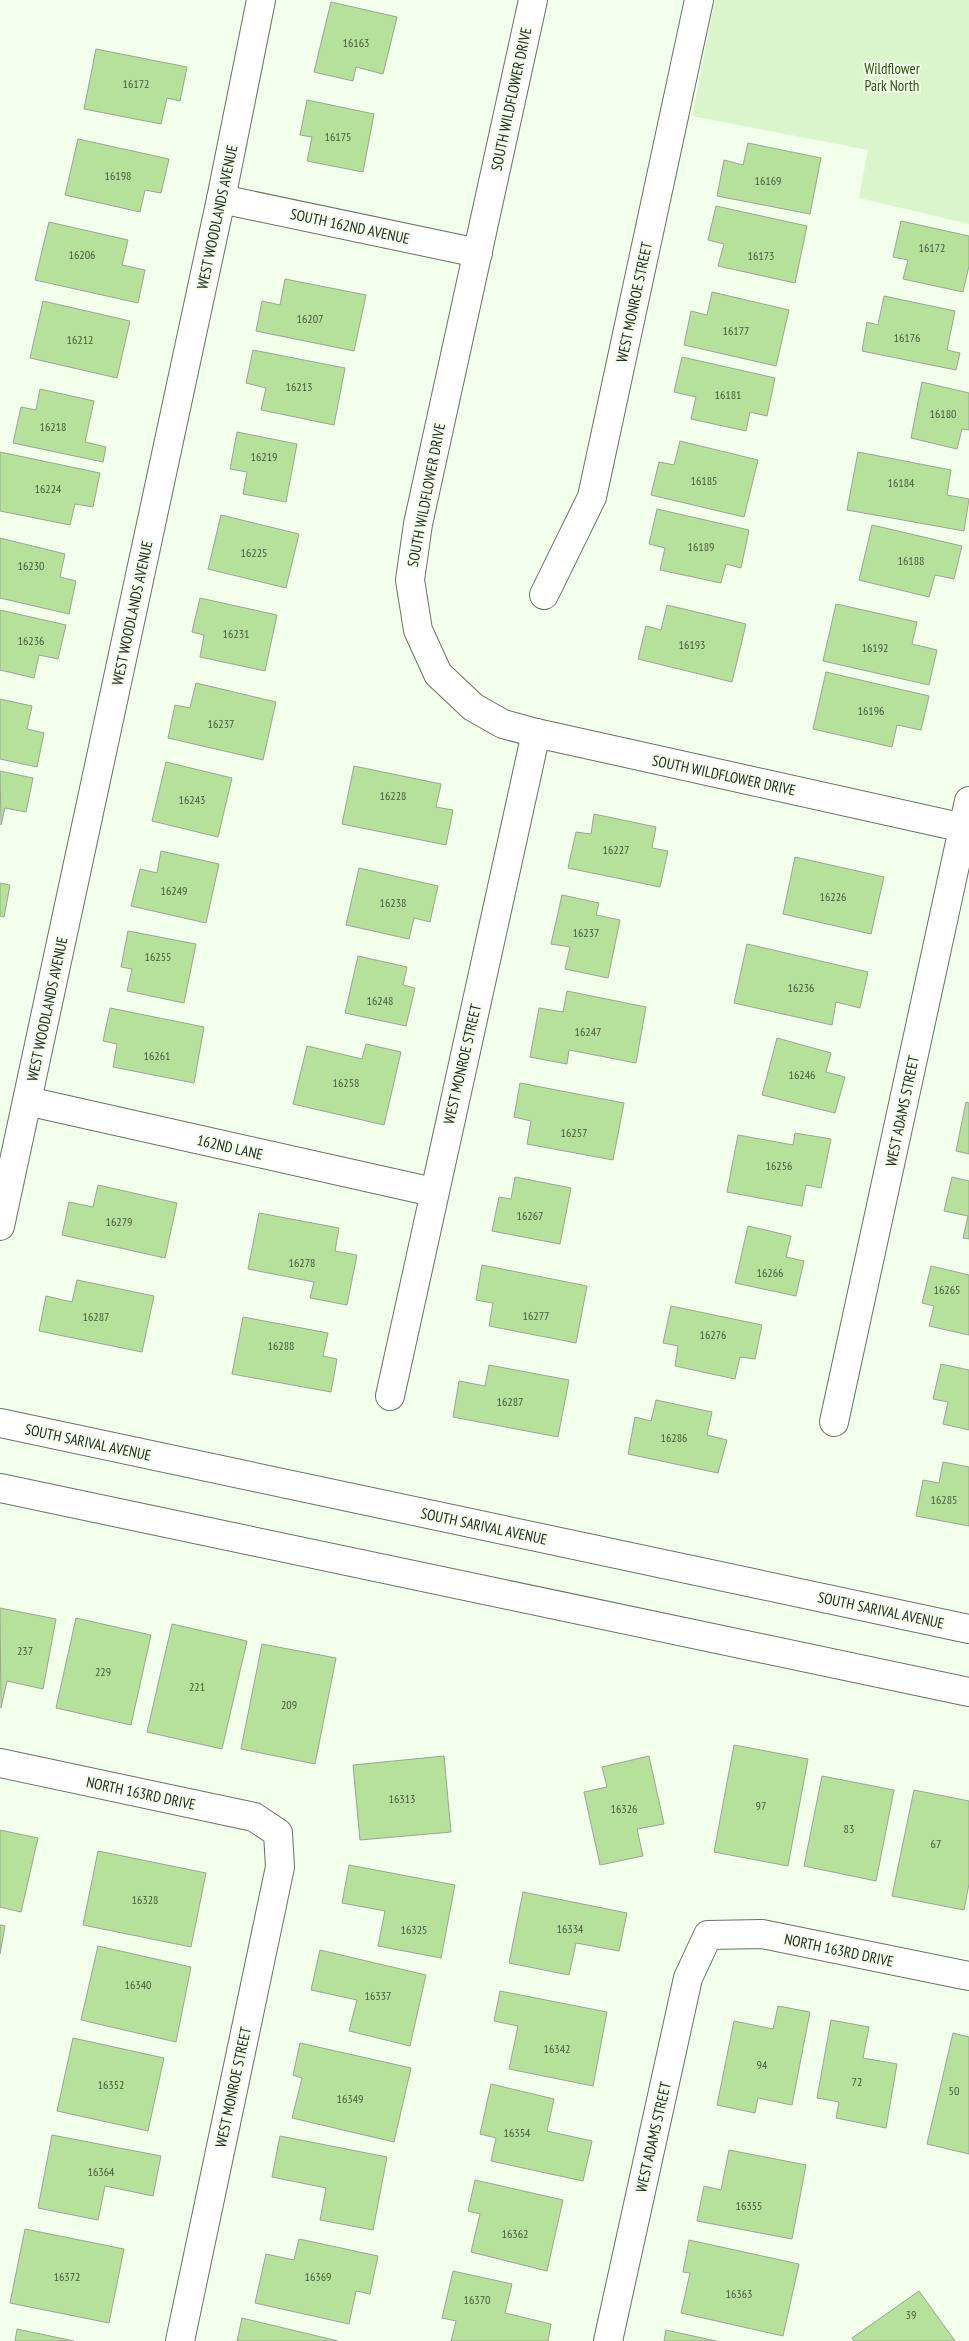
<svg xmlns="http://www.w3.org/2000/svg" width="969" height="2341" font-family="'PT Sans Narrow',sans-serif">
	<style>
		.green { fill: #daf5cb }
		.building { fill: #b5e19b; stroke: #9aa594 }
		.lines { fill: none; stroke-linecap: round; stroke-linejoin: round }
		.street-casing { stroke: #677261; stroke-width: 30 }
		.secondary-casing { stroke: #677261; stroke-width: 30 }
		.street { stroke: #fff; stroke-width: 28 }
		.secondary { stroke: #fff; stroke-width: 28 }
		.labels { text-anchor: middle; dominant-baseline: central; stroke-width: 4.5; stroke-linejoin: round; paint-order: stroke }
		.number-label { font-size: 12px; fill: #4a5841 }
		.park-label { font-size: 15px; fill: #2c530b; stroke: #f2ffeb }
		.street-label { font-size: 15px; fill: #262a23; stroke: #f2ffeb }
	</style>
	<rect width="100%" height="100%" fill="#f2ffeb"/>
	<!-- green -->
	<polygon class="green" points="715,0 969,0 969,224 859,198 868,150 692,116"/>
	<!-- building -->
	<g class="building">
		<polygon points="331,2 397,17 383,74 356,67 353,81 314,72"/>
		<polygon points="96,49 187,67 180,101 167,98 161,124 84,109"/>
		<polygon points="307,100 374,114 363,172 307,161 312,137 300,135"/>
		<polygon points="78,139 169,159 161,193 145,190 140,212 65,195"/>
		<polygon points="748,143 821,158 810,214 717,196 724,160 743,165"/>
		<polygon points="716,206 807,226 795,283 718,266 724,244 708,240"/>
		<polygon points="901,221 969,236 969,266 963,292 903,279 908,260 893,257"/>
		<polygon points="49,222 128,240 122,265 145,270 138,303 35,280"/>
		<polygon points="285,279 366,295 354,351 256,331 262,301 280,305"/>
		<polygon points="712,292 789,310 776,366 684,345 691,311 707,315"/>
		<polygon points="884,296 955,311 947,350 960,353 956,370 862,351 867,322 878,325"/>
		<polygon points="43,301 130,321 117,378 30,358"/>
		<polygon points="253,350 345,368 334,425 261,410 266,388 246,383"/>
		<polygon points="682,357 775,378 767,416 750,412 746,431 691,419 696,397 674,392"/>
		<polygon points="922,382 969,393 969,430 962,429 957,449 911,438"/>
		<polygon points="40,389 94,401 85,442 106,447 103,462 13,443 21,407 36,410"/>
		<polygon points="237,432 297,444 286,502 243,494 247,472 230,469"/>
		<polygon points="680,441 758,460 744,517 651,495 659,462 674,465"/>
		<polygon points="0,452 100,473 93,507 75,504 70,525 0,511"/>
		<polygon points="858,452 951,470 947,495 969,499 964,531 847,510"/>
		<polygon points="657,509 749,530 741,568 726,564 721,583 660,570 665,548 649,544"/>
		<polygon points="221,515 299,534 286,588 208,569"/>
		<polygon points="872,525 962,546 954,579 935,575 929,597 859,580"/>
		<polygon points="0,538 65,554 60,577 76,581 69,614 0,598"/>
		<polygon points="200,598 277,615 265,671 200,657 204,635 192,632"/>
		<polygon points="836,604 917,622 912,644 937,650 929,685 823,661"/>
		<polygon points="667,605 746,624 732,682 638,659 646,626 661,630"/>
		<polygon points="0,610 66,625 58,659 39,655 34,678 0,670"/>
		<polygon points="826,672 929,696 921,730 897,725 892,747 813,729"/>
		<polygon points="196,683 276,702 263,760 168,738 175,705 190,708"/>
		<polygon points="0,699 32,706 27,729 44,733 37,767 0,759"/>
		<polygon points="166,762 232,778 218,837 152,821"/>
		<polygon points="354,766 441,784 436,807 453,810 446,845 342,824"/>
		<polygon points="0,771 33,778 26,812 5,808 1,825"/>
		<polygon points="594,814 656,827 652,848 668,851 660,887 568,868 576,832 591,834"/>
		<polygon points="161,851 219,864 206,923 131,906 140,869 157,873"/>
		<polygon points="795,857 884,877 871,934 783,914"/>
		<polygon points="359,868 438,886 430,922 414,918 409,939 346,925"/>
		<polygon points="0,883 10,885 4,917 0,916"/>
		<polygon points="562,895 599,903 596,915 620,920 608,978 565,969 570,947 551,944"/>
		<polygon points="128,931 196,944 184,1003 127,991 132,969 121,967"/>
		<polygon points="747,944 868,972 860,1008 836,1002 832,1025 734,1003"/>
		<polygon points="358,956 407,967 403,985 415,988 406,1026 345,1013"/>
		<polygon points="567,991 646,1007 636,1063 569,1050 567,1064 530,1057 539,1008 563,1012"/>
		<polygon points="110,1008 204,1027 194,1083 113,1067 117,1044 103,1041"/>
		<polygon points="777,1038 831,1053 826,1072 845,1077 835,1113 762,1095"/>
		<polygon points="366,1044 401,1052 384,1125 293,1104 307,1046 362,1059"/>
		<polygon points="520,1083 624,1103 613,1160 527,1144 531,1121 514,1117"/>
		<polygon points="966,1102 969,1103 969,1154 956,1151"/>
		<polygon points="795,1133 831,1139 821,1188 806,1185 802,1206 727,1192 738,1135 793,1145"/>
		<polygon points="515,1177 571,1188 560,1244 492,1231 499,1197 511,1199"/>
		<polygon points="952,1177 969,1181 969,1239 963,1238 968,1216 944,1211"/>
		<polygon points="98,1185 177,1203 165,1258 62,1235 69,1202 93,1207"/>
		<polygon points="259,1213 339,1228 335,1251 357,1255 347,1305 310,1298 314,1282 248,1269"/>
		<polygon points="748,1226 791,1236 786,1257 804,1261 796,1296 735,1283"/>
		<polygon points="482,1265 587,1286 576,1343 489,1326 493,1303 476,1300"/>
		<polygon points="931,1266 969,1275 969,1335 929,1326 934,1306 922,1303"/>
		<polygon points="77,1280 154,1296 142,1352 39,1331 46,1296 72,1302"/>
		<polygon points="671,1306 762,1325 755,1359 740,1357 735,1379 675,1366 678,1346 663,1343"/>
		<polygon points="243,1317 328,1333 323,1356 337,1359 331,1392 232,1374"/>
		<polygon points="941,1364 969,1370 969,1430 943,1424 948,1402 933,1399"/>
		<polygon points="489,1365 569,1380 558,1437 453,1417 459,1381 485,1386"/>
		<polygon points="656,1400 712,1412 707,1435 727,1440 718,1473 628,1454 635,1417 651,1421"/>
		<polygon points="943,1462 969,1467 969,1526 916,1516 923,1480 939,1483"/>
		<polygon points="0,1608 56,1619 43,1689 7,1681 1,1708"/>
		<polygon points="76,1618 151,1635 131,1725 56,1708"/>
		<polygon points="172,1624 247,1641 222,1749 147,1732"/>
		<polygon points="262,1644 336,1658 315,1764 241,1749"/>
		<polygon points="734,1745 808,1759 788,1866 714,1852"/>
		<polygon points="444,1756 451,1832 360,1840 353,1765"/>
		<polygon points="649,1756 664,1824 637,1829 643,1856 600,1865 584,1792 607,1787 602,1767"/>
		<polygon points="822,1776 894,1790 876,1881 804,1866"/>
		<polygon points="914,1790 969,1801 969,1884 964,1910 892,1896"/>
		<polygon points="0,1830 38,1838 21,1912 0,1907"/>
		<polygon points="98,1851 206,1873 191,1947 83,1925"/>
		<polygon points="349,1865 455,1885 441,1958 378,1946 385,1911 342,1903"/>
		<polygon points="523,1892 627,1913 619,1951 576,1943 569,1975 509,1963"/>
		<polygon points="0,1925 5,1926 0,1954"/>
		<polygon points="98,1946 191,1967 176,2042 81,2020"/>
		<polygon points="320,1950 426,1975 410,2046 349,2031 357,2000 311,1990"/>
		<polygon points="500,1991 607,2012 593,2086 509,2069 518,2026 494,2021"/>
		<polygon points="778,2006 810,2012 792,2105 758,2098 755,2113 717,2105 734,2021 773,2029"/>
		<polygon points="831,2020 869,2027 863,2058 897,2064 886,2128 836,2118 839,2102 817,2098"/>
		<polygon points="953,2033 969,2037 969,2154 927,2144"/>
		<polygon points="73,2038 164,2058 148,2131 57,2111"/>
		<polygon points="300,2043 411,2068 394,2142 292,2118 302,2078 293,2075"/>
		<polygon points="491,2084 554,2099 547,2131 592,2141 583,2181 491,2161 496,2138 480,2134"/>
		<polygon points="52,2135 161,2156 153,2196 105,2186 98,2220 38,2208"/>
		<polygon points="280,2136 387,2157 373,2230 320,2220 326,2188 272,2177"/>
		<polygon points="729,2150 806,2165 792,2239 697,2221 704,2186 721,2190"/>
		<polygon points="475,2180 563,2200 547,2271 471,2252 480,2214 468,2211"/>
		<polygon points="25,2229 124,2249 109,2323 10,2303"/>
		<polygon points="299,2239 378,2256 370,2294 356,2291 349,2324 255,2303 266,2254 294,2260"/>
		<polygon points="689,2240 799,2264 783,2336 681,2313 690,2273 683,2272"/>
		<polygon points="453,2271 512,2284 505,2313 551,2324 548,2341 451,2341 456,2321 442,2318"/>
		<polygon points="919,2291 955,2341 854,2341 852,2338"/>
		<polygon points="242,2318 338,2341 237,2341"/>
		<polygon points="17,2329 74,2341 15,2341"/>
		<polygon points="666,2330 716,2341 664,2341"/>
	</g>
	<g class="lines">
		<!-- street casing -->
		<g class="street-casing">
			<g id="street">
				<polyline points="533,0 418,524 410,580 418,630 438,674 473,707 503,724 536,733 969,829"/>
				<polyline points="221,199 478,253"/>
				<polyline points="544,595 592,497 699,0"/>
				<polyline points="27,1101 433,1192"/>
				<polyline points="0,1226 221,199 261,0"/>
				<polyline points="390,1396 536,733"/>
				<polyline points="834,1422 969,801"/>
				<polyline points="0,1763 254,1817 278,1833 280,1867 180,2341"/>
				<polyline points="608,2341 688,1978 708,1935 762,1934 969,1976"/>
			</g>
		</g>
		<!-- secondary casing -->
		<g class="secondary-casing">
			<g id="secondary">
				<polyline points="0,1423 969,1629"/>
				<polyline points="0,1488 969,1692"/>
			</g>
		</g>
		<!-- street -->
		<use href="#street" class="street"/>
		<!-- secondary -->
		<use href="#secondary" class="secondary"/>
	</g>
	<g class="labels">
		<!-- number labels -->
		<g class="number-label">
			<text x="356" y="42">16163</text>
			<text x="136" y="83">16172</text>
			<text x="338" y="136">16175</text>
			<text x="118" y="175">16198</text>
			<text x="768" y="180">16169</text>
			<text x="932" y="247">16172</text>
			<text x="82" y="254">16206</text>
			<text x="761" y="255">16173</text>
			<text x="310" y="318">16207</text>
			<text x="736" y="330">16177</text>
			<text x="907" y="337">16176</text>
			<text x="80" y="339">16212</text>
			<text x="299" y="386">16213</text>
			<text x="728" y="394">16181</text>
			<text x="943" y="413">16180</text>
			<text x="53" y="426">16218</text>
			<text x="264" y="456">16219</text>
			<text x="704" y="480">16185</text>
			<text x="901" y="482">16184</text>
			<text x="48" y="488">16224</text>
			<text x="701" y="546">16189</text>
			<text x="254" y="552">16225</text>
			<text x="911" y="560">16188</text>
			<text x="31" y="565">16230</text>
			<text x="236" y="633">16231</text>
			<text x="31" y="640">16236</text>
			<text x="692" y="644">16193</text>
			<text x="875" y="647">16192</text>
			<text x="871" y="710">16196</text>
			<text x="221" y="723">16237</text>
			<text x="393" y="795">16228</text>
			<text x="192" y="799">16243</text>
			<text x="616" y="849">16227</text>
			<text x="174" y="890">16249</text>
			<text x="833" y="896">16226</text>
			<text x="393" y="902">16238</text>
			<text x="586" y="932">16237</text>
			<text x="158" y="956">16255</text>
			<text x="801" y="987">16236</text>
			<text x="380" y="1000">16248</text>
			<text x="588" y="1031">16247</text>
			<text x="157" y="1055">16261</text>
			<text x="802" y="1074">16246</text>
			<text x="346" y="1082">16258</text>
			<text x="574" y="1132">16257</text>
			<text x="779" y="1165">16256</text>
			<text x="530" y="1215">16267</text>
			<text x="119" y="1221">16279</text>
			<text x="302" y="1262">16278</text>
			<text x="770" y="1272">16266</text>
			<text x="947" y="1289">16265</text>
			<text x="536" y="1315">16277</text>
			<text x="96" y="1316">16287</text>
			<text x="713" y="1334">16276</text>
			<text x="281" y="1345">16288</text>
			<text x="510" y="1401">16287</text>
			<text x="674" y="1437">16286</text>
			<text x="944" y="1499">16285</text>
			<text x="25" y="1650">237</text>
			<text x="103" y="1671">229</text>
			<text x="197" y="1686">221</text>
			<text x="289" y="1704">209</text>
			<text x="402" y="1798">16313</text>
			<text x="761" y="1805">97</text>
			<text x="624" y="1808">16326</text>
			<text x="849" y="1828">83</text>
			<text x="936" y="1843">67</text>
			<text x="145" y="1899">16328</text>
			<text x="570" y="1928">16334</text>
			<text x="414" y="1929">16325</text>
			<text x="138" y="1984">16340</text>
			<text x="378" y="1995">16337</text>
			<text x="557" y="2048">16342</text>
			<text x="762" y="2064">94</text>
			<text x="857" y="2081">72</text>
			<text x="111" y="2084">16352</text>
			<text x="954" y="2090">50</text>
			<text x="350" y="2098">16349</text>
			<text x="517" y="2132">16354</text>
			<text x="101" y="2171">16364</text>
			<text x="749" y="2205">16355</text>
			<text x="515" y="2233">16362</text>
			<text x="67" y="2276">16372</text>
			<text x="318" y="2276">16369</text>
			<text x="739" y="2293">16363</text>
			<text x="477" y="2299">16370</text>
			<text x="911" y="2314">39</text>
		</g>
		<!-- park labels -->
		<g class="park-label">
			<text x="892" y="68">Wildflower<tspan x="892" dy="17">Park North</tspan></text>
		</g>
		<!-- street labels -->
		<g class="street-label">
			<text transform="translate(511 99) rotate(-78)">SOUTH WILDFLOWER DRIVE</text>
			<text transform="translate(217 217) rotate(-78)">WEST WOODLANDS AVENUE</text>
			<text transform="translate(350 226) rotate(12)">SOUTH 162ND AVENUE</text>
			<text transform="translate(634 302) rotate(-78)">WEST MONROE STREET</text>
			<text transform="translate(426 495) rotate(-79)">SOUTH WILDFLOWER DRIVE</text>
			<text transform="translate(132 613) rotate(-78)">WEST WOODLANDS AVENUE</text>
			<text transform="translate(724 775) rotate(12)">SOUTH WILDFLOWER DRIVE</text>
			<text transform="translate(47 1009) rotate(-78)">WEST WOODLANDS AVENUE</text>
			<text transform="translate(462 1064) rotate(-77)">WEST MONROE STREET</text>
			<text transform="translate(902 1111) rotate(-78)">WEST ADAMS STREET</text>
			<text transform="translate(230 1147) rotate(13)">162ND LANE</text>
			<text transform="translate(88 1442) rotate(12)">SOUTH SARIVAL AVENUE</text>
			<text transform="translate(484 1526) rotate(12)">SOUTH SARIVAL AVENUE</text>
			<text transform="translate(881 1610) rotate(12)">SOUTH SARIVAL AVENUE</text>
			<text transform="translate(141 1793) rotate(12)">NORTH 163RD DRIVE</text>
			<text transform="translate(839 1950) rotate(12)">NORTH 163RD DRIVE</text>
			<text transform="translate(233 2087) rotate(-78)">WEST MONROE STREET</text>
			<text transform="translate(653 2137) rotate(-77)">WEST ADAMS STREET</text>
		</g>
	</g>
</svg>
